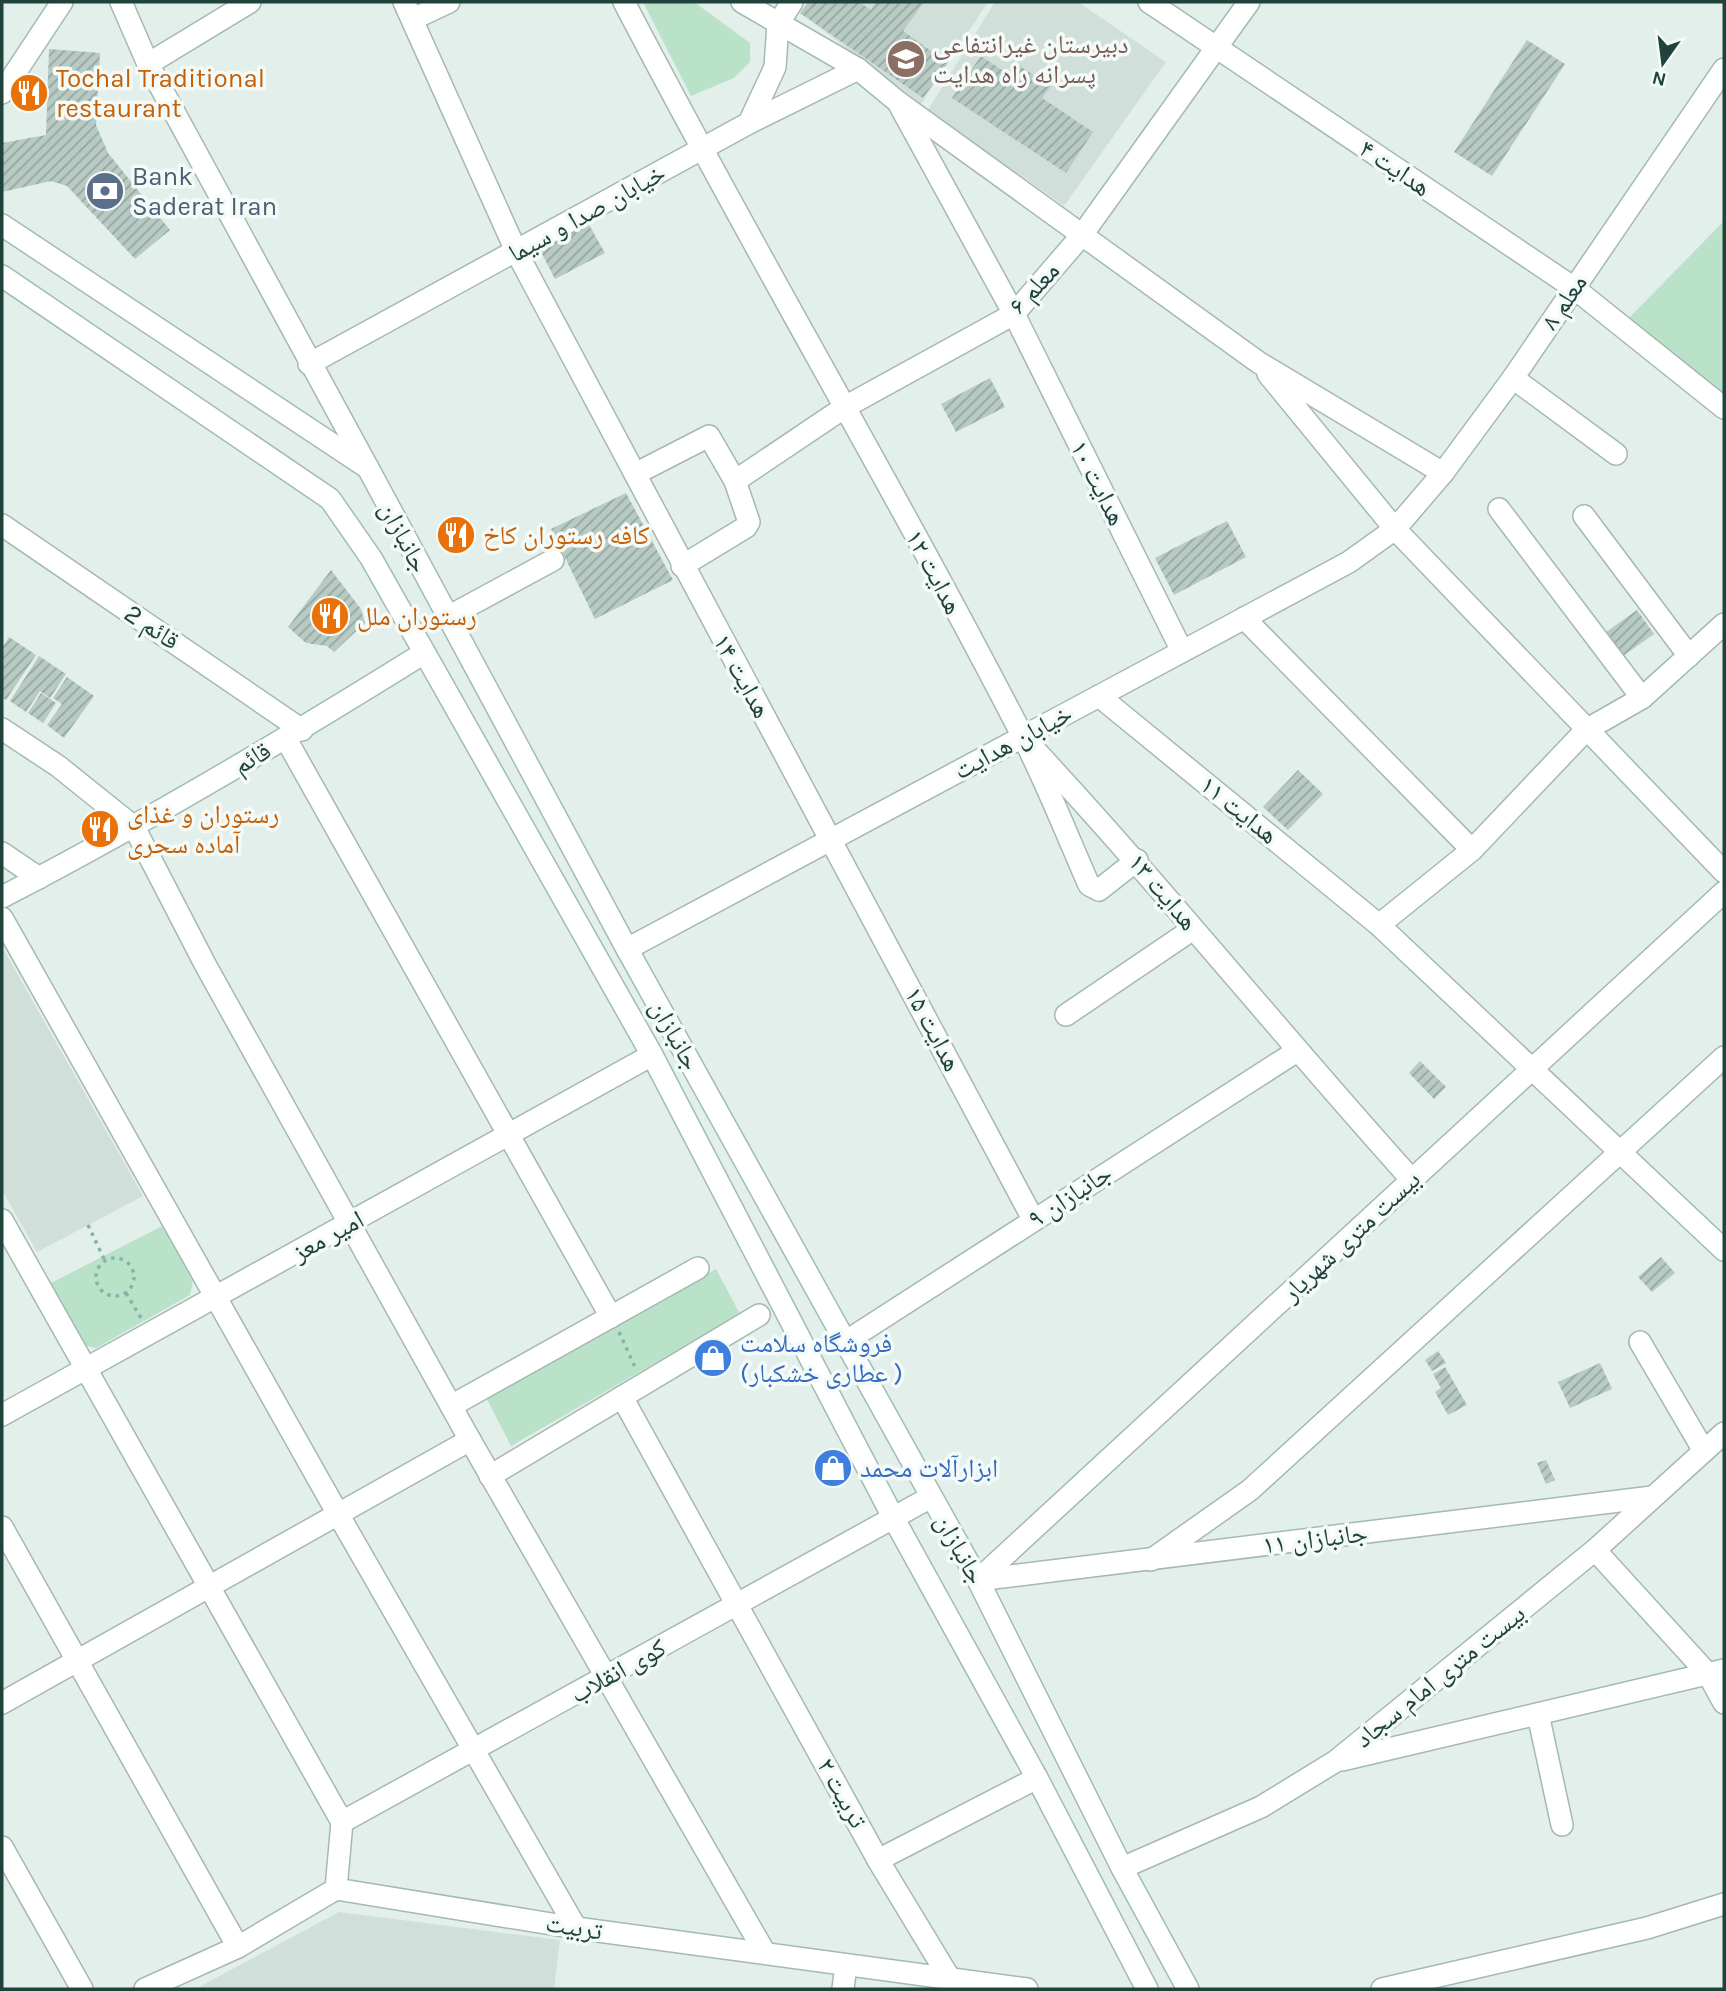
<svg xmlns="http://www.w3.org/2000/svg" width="1726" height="1991" font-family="Karla,'Noto Naskh Arabic',sans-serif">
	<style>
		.built { fill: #d1dfda }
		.green { fill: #bae2c9 }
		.building { fill: url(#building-hatch) }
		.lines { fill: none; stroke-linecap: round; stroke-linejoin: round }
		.street-casing { stroke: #a5b8b3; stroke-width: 24 }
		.secondary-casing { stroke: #a0bcb5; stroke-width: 24 }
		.path { stroke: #80b6ab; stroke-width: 3.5; stroke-dasharray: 3.5 5; stroke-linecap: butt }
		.street { stroke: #fff; stroke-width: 21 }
		.secondary { stroke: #fff; stroke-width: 21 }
		.labels { text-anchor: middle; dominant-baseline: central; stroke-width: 7; stroke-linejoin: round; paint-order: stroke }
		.education-label { font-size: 26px; fill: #785e54; stroke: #f4faf8; text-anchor: start }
		.food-label { font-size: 26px; fill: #c56008; stroke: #f4faf8; text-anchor: start }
		.street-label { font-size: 26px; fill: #20423d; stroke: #f4faf8 }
		.service-label { font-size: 26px; fill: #4e5e75; stroke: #f4faf8; text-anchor: start }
		.shop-label { font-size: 26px; fill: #366cbe; stroke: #f4faf8; text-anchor: start }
	</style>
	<defs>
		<pattern id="building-hatch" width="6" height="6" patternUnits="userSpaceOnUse" patternTransform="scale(1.75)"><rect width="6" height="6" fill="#b8cac4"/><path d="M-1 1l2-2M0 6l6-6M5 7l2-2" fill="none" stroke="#95a6a0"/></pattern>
	</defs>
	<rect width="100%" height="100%" fill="#e3efeb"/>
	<!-- built -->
	<g class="built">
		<polygon points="808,2 988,2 921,104 800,13"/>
		<polygon points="995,2 1078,2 1166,62 1064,206 928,110"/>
		<polygon points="2,947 143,1196 37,1252 2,1190"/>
		<polygon points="339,1912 560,1940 554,1989 195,1989"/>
	</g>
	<!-- green -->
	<g class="green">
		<polygon points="643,2 694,2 750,43 750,62 734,78 691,96"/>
		<polygon points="1724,221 1724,398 1628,319"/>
		<polygon points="164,1225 193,1281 190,1295 96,1348 82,1345 51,1283"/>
		<polygon points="716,1269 740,1314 511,1446 486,1397"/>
	</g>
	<!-- building -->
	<g class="building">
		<polygon points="808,2 859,2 871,10 876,2 924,2 903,31 948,63 923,98 800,13"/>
		<polygon points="1527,40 1565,64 1492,176 1454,152"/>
		<polygon points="49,49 100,53 96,125 108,153 170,230 135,259 67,186 51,181 2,192 2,143 46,135"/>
		<polygon points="981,56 1008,74 1015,63 1051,86 1042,98 1093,132 1066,173 952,98"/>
		<polygon points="588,223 605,253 555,279 541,252 544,247"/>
		<polygon points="990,378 1005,407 956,432 941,404"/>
		<polygon points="626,493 673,580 595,619 551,529"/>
		<polygon points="1227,521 1246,557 1174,595 1155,558"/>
		<polygon points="331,570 361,609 365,623 334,652 327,646 306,643 288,627"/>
		<polygon points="1637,610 1654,634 1623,656 1606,632"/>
		<polygon points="9,637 36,655 6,700 2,697 2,648"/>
		<polygon points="39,656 66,674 50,698 40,691 26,712 10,701"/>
		<polygon points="67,677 94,696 64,738 47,725 62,704 53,698"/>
		<polygon points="41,693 56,703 43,723 28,713"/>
		<polygon points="1298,770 1323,794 1288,830 1263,807"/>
		<polygon points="1420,1061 1446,1087 1434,1099 1409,1073"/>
		<polygon points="1661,1257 1675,1273 1652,1292 1638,1277"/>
		<polygon points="1438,1351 1446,1363 1432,1371 1425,1360"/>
		<polygon points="1600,1363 1612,1389 1570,1408 1558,1382"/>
		<polygon points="1445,1367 1467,1405 1448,1415 1435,1392 1441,1388 1433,1374"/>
		<polygon points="1546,1460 1555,1480 1546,1484 1537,1463"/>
	</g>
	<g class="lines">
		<!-- street casing -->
		<g class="street-casing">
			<g id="street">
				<polyline points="121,2 148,64 368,468"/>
				<polyline points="404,2 517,253 1033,1219"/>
				<path d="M624,2C752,249 895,488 1022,735C1047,784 1067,835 1089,885L1099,890L1137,860"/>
				<polyline points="742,2 858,69 898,102 1258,362 1443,473"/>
				<polyline points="1149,2 1574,288 1724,408"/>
				<polyline points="413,19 449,2"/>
				<polyline points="148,64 250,2"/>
				<polyline points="900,106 1014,314 1182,651"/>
				<polyline points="749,123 858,69"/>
				<polyline points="309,364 749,123 775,67 778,24 792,2"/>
				<polyline points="1268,374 1395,529 1724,872"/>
				<polyline points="1513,378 1616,454"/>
				<polyline points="635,474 709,436 735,481 749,522 746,527 682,566"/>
				<polyline points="735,481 845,407 1014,314 1082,235 1249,2"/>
				<polyline points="1499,509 1642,698"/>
				<polyline points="1584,516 1689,656"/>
				<polyline points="2,525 302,730"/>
				<polyline points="446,618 553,560"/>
				<polyline points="1244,618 1472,850"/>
				<polyline points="1099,696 1379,925 1724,1250"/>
				<polyline points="2,729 58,766 134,827 206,966 470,1440 765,1953"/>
				<polyline points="286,739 611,1317"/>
				<path d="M1034,749C1164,889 1284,1038 1412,1180"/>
				<polyline points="2,853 39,878"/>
				<polyline points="2,918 338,1514 576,1928"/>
				<polyline points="1379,925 1472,850 1586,730 1642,698 1724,624"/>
				<polyline points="627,949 1349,562 1395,529 1443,473 1513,378 1724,69"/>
				<polyline points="1066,1015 1193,929"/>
				<polyline points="2,1220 342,1822"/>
				<polyline points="845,1342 1297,1051"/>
				<polyline points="1640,1342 1704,1451"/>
				<polyline points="622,1397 878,1860 950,1979"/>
				<polyline points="451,1406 698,1268"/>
				<polyline points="2,1415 652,1055"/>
				<polyline points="490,1476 759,1315"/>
				<polyline points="2,1527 238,1947"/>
				<polyline points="1595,1550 1708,1674 1724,1703"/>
				<polyline points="1151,1560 1250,1490 1724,1057"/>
				<polyline points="978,1580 1724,892"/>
				<polyline points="978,1580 1652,1497"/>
				<polyline points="2,1703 470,1440"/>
				<polyline points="1538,1714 1562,1825"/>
				<polyline points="1342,1760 1724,1670"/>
				<polyline points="342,1822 931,1497"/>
				<polyline points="2,1847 82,1989"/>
				<polyline points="878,1860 1037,1778"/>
				<polyline points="1122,1868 1261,1807 1336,1761 1595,1550 1724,1433"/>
				<polyline points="336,1889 342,1822"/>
				<polyline points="145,1989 238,1947 336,1889 576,1928 1027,1989"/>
				<polyline points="843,1989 846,1965"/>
				<polyline points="1382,1989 1647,1928 1724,1904"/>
			</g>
		</g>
		<!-- secondary casing -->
		<g class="secondary-casing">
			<g id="secondary">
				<polyline points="2,93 62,2"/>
				<polyline points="2,225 368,468 627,949 978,1580 1122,1868 1188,1989"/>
				<polyline points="2,276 330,499 371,558 652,1055 894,1519 1037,1778 1147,1989"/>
				<path d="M2,897C147,822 286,739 424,653"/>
			</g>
		</g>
		<!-- path -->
		<g class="path">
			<polyline points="88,1225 105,1261"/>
			<circle cx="115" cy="1277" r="19"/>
			<polyline points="126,1293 141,1318"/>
			<polyline points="619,1332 635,1367"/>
		</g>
		<!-- street -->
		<use href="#street" class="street"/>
		<!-- secondary -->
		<use href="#secondary" class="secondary"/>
	</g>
	<!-- icons -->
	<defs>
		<g id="school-disc" transform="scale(2.0125)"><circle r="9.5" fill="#8d6e63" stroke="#f4faf8"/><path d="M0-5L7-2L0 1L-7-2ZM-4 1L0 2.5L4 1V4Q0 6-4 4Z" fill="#fff"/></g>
		<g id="restaurant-disc" transform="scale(2.0125)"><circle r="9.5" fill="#e8710a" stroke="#f4faf8"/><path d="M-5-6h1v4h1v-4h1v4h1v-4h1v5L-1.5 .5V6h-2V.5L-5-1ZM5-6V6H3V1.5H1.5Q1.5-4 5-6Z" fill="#fff"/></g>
		<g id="bank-disc" transform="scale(2.0125)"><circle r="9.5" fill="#5c6f8a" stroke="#f4faf8"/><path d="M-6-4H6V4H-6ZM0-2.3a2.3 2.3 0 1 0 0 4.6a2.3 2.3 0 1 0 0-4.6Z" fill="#fff"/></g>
		<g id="shop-disc" transform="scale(2.0125)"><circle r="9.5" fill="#3f7fe0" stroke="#f4faf8"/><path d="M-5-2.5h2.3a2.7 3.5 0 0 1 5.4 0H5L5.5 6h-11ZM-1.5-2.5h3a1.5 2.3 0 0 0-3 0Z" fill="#fff"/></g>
	</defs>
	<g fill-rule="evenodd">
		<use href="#school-disc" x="906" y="59"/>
		<use href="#restaurant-disc" x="29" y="93"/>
		<use href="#bank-disc" x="105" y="191"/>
		<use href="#restaurant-disc" x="456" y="535"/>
		<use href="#restaurant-disc" x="330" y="616"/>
		<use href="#restaurant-disc" x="100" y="829"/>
		<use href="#shop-disc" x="713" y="1358"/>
		<use href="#shop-disc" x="833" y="1468"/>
	</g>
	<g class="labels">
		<!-- education labels -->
		<g class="education-label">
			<text x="933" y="44">دبیرستان غیرانتفاعی<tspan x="933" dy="30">پسرانه راه هدایت</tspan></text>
		</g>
		<!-- food labels -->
		<g class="food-label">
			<text x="56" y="78">Tochal Traditional<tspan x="56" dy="30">restaurant</tspan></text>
			<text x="483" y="535">کافه رستوران کاخ</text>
			<text x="357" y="616">رستوران ملل</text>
			<text x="127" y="814">رستوران و غذای<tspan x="127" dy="30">آماده سحری</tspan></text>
		</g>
		<!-- street labels -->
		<g class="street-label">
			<text transform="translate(1395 168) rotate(34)">هدایت ۴</text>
			<text transform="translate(587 213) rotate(-29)">خیابان صدا و سیما</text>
			<text transform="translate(1034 288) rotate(-47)">معلم ۶</text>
			<text transform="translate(1564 302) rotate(-56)">معلم ۸</text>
			<text transform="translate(1098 483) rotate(63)">هدایت ۱۰</text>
			<text transform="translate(404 537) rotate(62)">جانبازان</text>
			<text transform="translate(934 572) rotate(62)">هدایت ۱۲</text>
			<text transform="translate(152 627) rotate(34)">قائم 2</text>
			<text transform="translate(742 676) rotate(61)">هدایت ۱۴</text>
			<text transform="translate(1013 742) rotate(-28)">خیابان هدایت</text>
			<text transform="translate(252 758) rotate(-30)">قائم</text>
			<text transform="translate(1239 810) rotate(39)">هدایت ۱۱</text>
			<text transform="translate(1163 892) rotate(50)">هدایت ۱۳</text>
			<text transform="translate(933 1029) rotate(62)">هدایت ۱۵</text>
			<text transform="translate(675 1035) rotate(61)">جانبازان</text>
			<text transform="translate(1070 1196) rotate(-33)">جانبازان ۹</text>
			<text transform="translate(328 1236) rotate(-29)">امیر معز</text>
			<text transform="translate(1351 1236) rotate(-43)">بیست متری شهریار</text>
			<text transform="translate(1315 1539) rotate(-7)">جانبازان ۱۱</text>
			<text transform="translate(960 1549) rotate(61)">جانبازان</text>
			<text transform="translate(618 1671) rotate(-29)">کوی انقلاب</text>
			<text transform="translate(1440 1676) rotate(-39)">بیست متری امام سجاد</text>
			<text transform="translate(842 1793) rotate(61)">تربیت ۲</text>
			<text transform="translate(574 1927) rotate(9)">تربیت</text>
		</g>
		<!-- service labels -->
		<g class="service-label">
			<text x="132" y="176">Bank<tspan x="132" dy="30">Saderat Iran</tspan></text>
		</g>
		<!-- shop labels -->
		<g class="shop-label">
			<text x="740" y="1343">فروشگاه سلامت<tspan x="740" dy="30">(عطاری خشکبار )</tspan></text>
			<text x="860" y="1468">ابزارآلات محمد</text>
		</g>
	</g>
	<!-- border -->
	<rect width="1726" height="1991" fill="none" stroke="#20423d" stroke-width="7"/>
	<!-- north arrow -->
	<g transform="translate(1663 63) rotate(194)" stroke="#f4faf8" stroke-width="5" paint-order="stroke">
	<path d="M0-5L12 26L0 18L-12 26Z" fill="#20423d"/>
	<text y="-10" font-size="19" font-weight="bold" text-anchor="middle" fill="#20423d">N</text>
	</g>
</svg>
